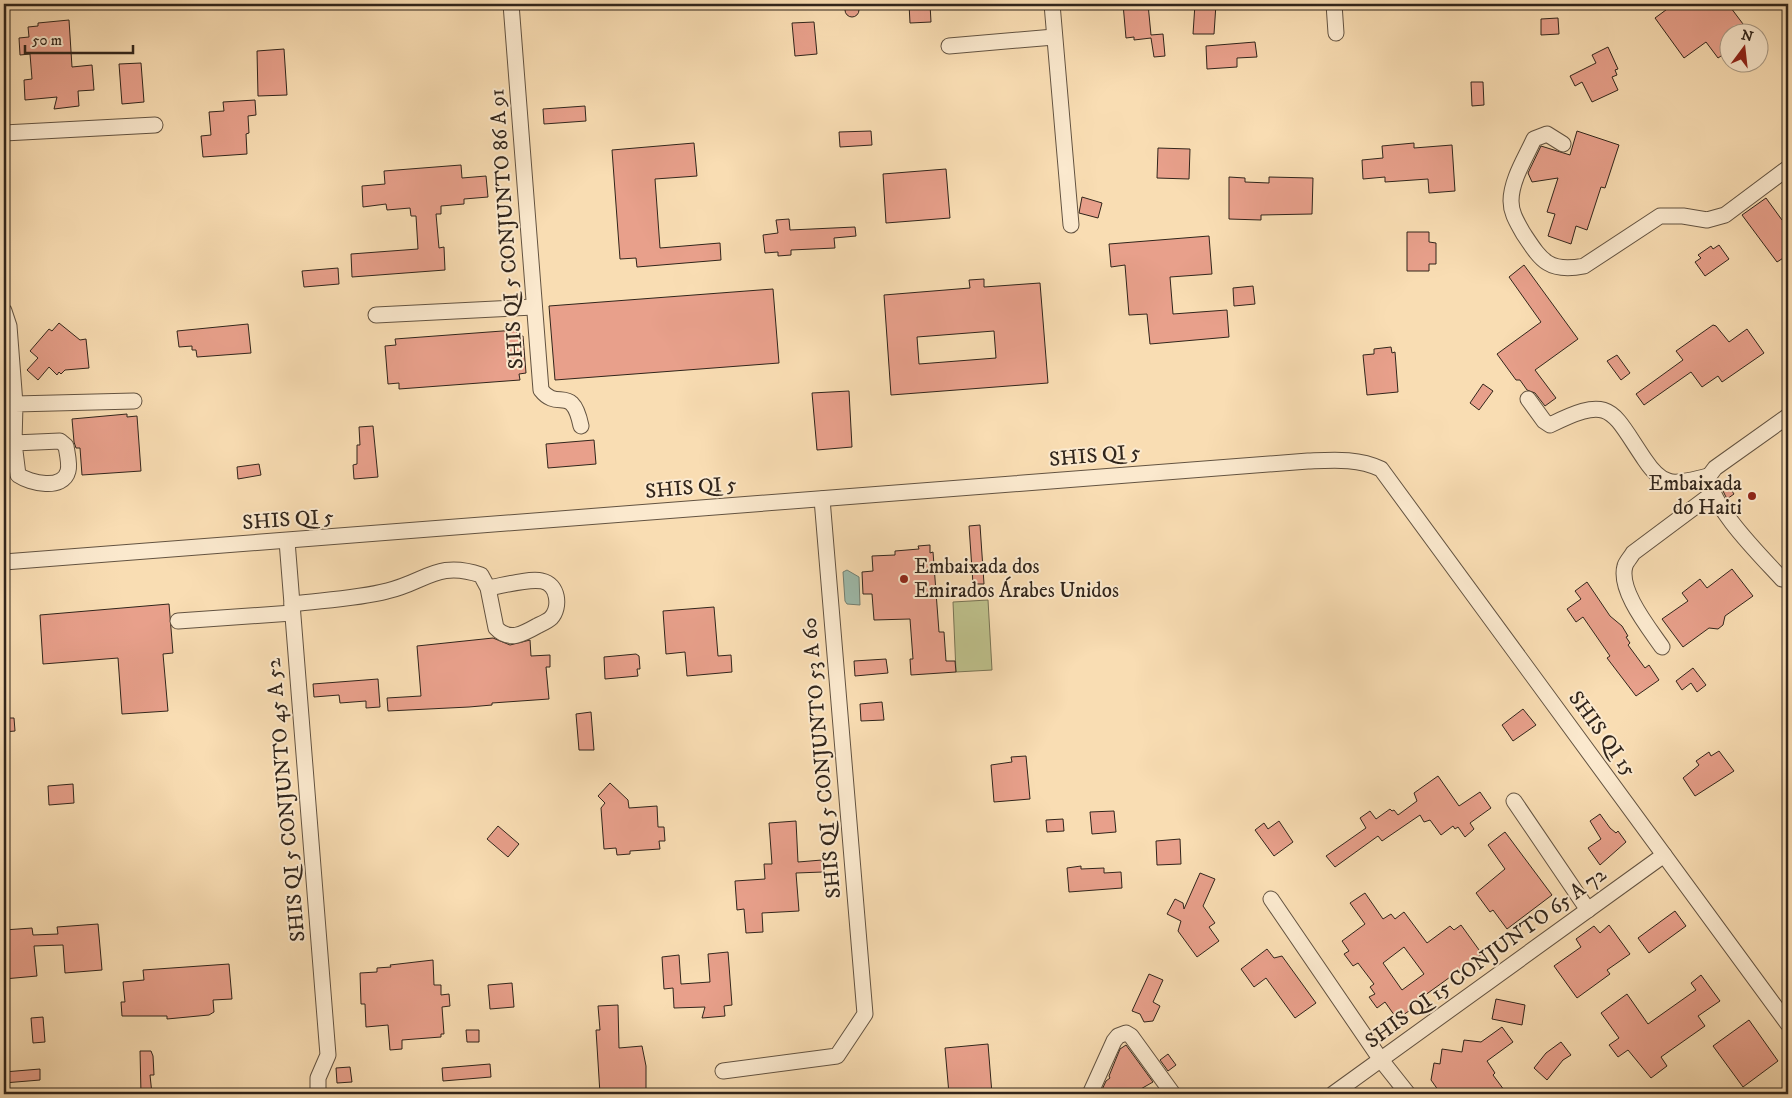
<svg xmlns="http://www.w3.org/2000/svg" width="1792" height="1098" font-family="'IM FELL DW Pica',serif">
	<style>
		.green { fill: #bec18c; stroke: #787354 }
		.water { fill: #9ebcad; stroke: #728073 }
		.building { fill: #e8a08b; stroke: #31251b; fill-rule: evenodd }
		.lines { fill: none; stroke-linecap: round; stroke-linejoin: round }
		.minor-casing { stroke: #635341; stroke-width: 17 }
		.minor { stroke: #fbe9ce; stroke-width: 15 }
		.poi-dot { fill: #8f2418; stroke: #fbe9ce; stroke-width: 2 }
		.labels { text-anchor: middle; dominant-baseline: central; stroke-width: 4; stroke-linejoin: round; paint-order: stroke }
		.street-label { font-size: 21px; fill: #31251b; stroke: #fbe9ce }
		.poi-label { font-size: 21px; fill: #31251b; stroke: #fbe9ce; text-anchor: end }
	</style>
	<rect width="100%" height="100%" fill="#f9ddb3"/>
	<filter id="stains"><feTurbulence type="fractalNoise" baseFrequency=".004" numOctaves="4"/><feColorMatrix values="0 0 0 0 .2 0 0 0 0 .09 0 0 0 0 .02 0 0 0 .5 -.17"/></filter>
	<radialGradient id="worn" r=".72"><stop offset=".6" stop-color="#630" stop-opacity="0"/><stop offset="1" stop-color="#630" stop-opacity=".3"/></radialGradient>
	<!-- green -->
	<polygon class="green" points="988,600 992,670 956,672 953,602"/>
	<!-- water -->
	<polygon class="water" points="847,570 859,577 860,605 847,604 845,601 843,572"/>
	<!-- building -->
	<g class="building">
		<circle cx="852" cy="10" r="7"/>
		<polygon points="909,4 930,4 931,22 910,23"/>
		<polygon points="1123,4 1148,4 1151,35 1163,34 1165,56 1154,57 1151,38 1134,40 1134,37 1126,38"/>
		<polygon points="1195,4 1216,4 1214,34 1193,34"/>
		<polygon points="1674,4 1728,4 1749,32 1730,32 1730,50 1718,58 1706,42 1684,58 1655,18"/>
		<polygon points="1558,18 1559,34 1541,35 1541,19"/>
		<polygon points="69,20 72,67 92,65 94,90 78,91 79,106 54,109 57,97 25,100 24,80 32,79 30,54 20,55 19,38 29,37 28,27 38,26 38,23"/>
		<polygon points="814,22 817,54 795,56 792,23"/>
		<polygon points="1255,42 1257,57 1237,58 1237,67 1207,69 1206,46"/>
		<polygon points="1608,47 1618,69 1615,70 1617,75 1612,77 1618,90 1592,102 1582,82 1575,86 1570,76 1596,63 1592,55"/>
		<polygon points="284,49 287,95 258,96 257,51"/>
		<polygon points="141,63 144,102 122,104 119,64"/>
		<polygon points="1471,82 1483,82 1484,105 1472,106"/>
		<polygon points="255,100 256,115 248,116 249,133 246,134 247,154 203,157 201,136 211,135 209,112 224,111 223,102"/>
		<polygon points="585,106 586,121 544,124 543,109"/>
		<polygon points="871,131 872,145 840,147 839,132"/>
		<polygon points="1577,131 1619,145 1605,188 1601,187 1587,230 1576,226 1571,244 1548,236 1555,214 1547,212 1558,178 1532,182 1528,173 1541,146 1570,155"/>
		<polygon points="694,143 697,176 655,179 660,248 720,243 721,260 637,267 636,258 620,259 612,150"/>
		<polygon points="1414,143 1414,148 1452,145 1455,191 1429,193 1428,179 1385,182 1385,177 1363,179 1362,160 1383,158 1382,146"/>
		<polygon points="1158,148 1190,149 1189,179 1157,178"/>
		<polygon points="461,165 462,178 486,176 488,197 464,199 464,204 441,206 441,214 436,214 439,248 444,247 445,270 352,277 351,254 418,249 416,216 411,216 410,208 387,210 386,204 363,207 362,186 385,184 384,171"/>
		<polygon points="946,169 950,218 886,223 883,174"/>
		<polygon points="1229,177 1245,178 1245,182 1269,183 1269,177 1313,178 1312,214 1261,215 1261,220 1229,219"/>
		<polygon points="1082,197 1102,203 1098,218 1079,213"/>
		<polygon points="1766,198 1782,220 1788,216 1788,255 1777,262 1742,215"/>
		<polygon points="789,219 790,230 855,227 856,236 834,238 835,248 791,250 791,255 778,256 778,252 765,253 763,235 778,233 776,220"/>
		<polygon points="1407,232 1429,232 1429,242 1436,243 1436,264 1429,264 1429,271 1407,271"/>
		<polygon points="1209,236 1212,274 1170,277 1173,314 1227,310 1229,337 1150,344 1147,314 1129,315 1125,265 1111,267 1109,244"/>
		<polygon points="1719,245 1729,259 1705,276 1695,262 1701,258 1698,255 1711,246 1713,249"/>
		<polygon points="1524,265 1578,339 1535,370 1556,398 1545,406 1535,393 1527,390 1520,380 1516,380 1497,354 1541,322 1509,277"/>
		<polygon points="338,268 339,284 304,287 302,271"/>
		<path d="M984,279V287L1040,283L1048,383L891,395L884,295L970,288L969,280ZM994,331L996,358L919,364L917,337Z"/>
		<polygon points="1253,286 1255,304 1234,306 1233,288"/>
		<polygon points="773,289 779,363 555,380 549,306"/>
		<polygon points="59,323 80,340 86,339 89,368 65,370 61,374 59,372 57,375 49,367 38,380 27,370 38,358 30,351 49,329 52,331"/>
		<polygon points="248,324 251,353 197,357 196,350 192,350 192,346 179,347 177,331"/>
		<polygon points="1713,325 1716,326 1729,342 1747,329 1764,353 1722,382 1718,376 1702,387 1691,372 1644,405 1636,394 1683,360 1676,351"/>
		<polygon points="516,330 517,336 523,336 526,373 519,374 520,380 399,389 399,383 388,384 385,346 396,345 395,339"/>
		<polygon points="1391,347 1392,353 1395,352 1398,392 1367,395 1363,355 1374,354 1374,349"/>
		<polygon points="1617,355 1630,373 1621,380 1607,361"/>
		<polygon points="1483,384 1493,391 1479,410 1470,403"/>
		<polygon points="849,391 852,447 817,450 812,393"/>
		<polygon points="127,414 127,417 137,416 141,471 82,475 80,448 76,448 74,442 72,419"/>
		<polygon points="373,426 378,477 354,479 353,465 357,464 357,445 360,445 359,427"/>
		<polygon points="594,440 596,464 548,468 546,444"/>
		<polygon points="259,464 261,475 238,479 237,467"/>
		<polygon points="1728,485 1734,494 1727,499 1722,489"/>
		<polygon points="980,525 984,584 973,584 969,526"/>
		<polygon points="930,545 930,553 933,552 939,632 944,632 946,661 955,661 956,672 911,675 910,659 913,659 910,619 874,620 872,594 863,594 862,572 873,571 872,556 895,555 895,551 919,549 918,546"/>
		<polygon points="1732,569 1753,596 1725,616 1723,625 1718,629 1709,628 1683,647 1662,619 1688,601 1682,593 1700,579 1707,588"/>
		<polygon points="1587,582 1610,616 1622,626 1628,636 1626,637 1630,643 1628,645 1645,668 1649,665 1659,680 1636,696 1607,658 1610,656 1583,617 1576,622 1567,609 1581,599 1575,591"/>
		<polygon points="169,604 173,653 163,654 168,711 122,714 118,658 43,664 40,615"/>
		<polygon points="714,607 718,656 731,655 732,672 687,676 685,652 666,654 663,611"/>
		<polygon points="493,638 510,645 530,640 531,656 550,655 550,667 546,667 549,699 492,703 492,705 469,707 388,711 387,698 421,696 417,646"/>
		<polygon points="636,654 639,656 640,669 637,669 638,676 605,679 604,657"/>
		<polygon points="886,659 888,673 855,676 854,661"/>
		<polygon points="1693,668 1706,685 1697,692 1691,683 1682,690 1676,681"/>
		<polygon points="378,679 380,707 366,708 366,701 340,703 339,695 314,697 313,684"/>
		<polygon points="882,702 884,720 861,721 860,704"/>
		<polygon points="1523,709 1536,725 1513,741 1502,725"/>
		<polygon points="591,712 594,750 579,750 576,714"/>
		<polygon points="4,718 14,718 15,731 4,732"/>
		<polygon points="1719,751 1734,771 1695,796 1683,778 1699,765 1696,761 1709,752 1711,756"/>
		<polygon points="1026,756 1030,799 994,802 991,765 1012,762 1011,757"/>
		<polygon points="1438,776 1459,806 1480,792 1491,808 1470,823 1474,829 1465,837 1458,827 1455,829 1453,826 1441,835 1430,820 1424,822 1420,815 1382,841 1378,836 1335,867 1326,856 1366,828 1360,818 1370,811 1376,819 1390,809 1392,811 1394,810 1398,815 1417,801 1414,793"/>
		<polygon points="610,783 628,800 629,808 657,806 658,827 664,827 665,841 659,841 660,849 630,851 630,854 617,855 616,848 604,849 601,808 605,803 598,796"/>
		<polygon points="73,784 74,803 49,805 48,786"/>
		<polygon points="1114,811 1116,832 1092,834 1090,812"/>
		<polygon points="1600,814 1610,828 1616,833 1618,831 1626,842 1600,865 1588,848 1601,839 1590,821"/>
		<polygon points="1063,819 1064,831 1047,832 1046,820"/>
		<polygon points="796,821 798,862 822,860 823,872 796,873 799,911 762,913 763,932 746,933 744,909 737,910 735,881 765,879 764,864 772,864 769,823"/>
		<polygon points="1279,821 1293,842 1274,856 1255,830 1264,823 1268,829"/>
		<polygon points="498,826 519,844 508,857 487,839"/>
		<polygon points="1505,832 1552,895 1507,929 1493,910 1490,912 1476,893 1505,869 1488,845"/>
		<polygon points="1180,839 1181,864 1157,865 1156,841"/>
		<polygon points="1081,866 1081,869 1104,868 1104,873 1121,872 1122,888 1069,892 1067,868"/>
		<polygon points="1200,873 1215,879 1203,906 1215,923 1209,927 1219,941 1197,957 1178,931 1181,921 1167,914 1175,899 1183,903 1184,909"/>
		<path d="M1365,893L1383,919L1391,914L1395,919L1404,912L1427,943L1450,926L1454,930L1461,925L1482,954L1410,1006L1412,1009L1397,1019L1385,1002L1377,1008L1369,997L1375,994L1370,987L1374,984L1358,963L1353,966L1344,954L1349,951L1342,941L1365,924L1350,903ZM1404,947L1424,974L1402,990L1383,963Z"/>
		<polygon points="1675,911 1686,926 1649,953 1638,938"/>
		<polygon points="98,924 102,970 65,973 63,945 34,946 37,976 4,979 4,930 32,928 33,935 58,934 57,927"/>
		<polygon points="1609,925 1630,954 1607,970 1610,974 1577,998 1554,966 1581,947 1576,939 1594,926 1600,933"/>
		<polygon points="1267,949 1274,958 1282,956 1316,1003 1295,1018 1266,978 1254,987 1241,969"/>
		<polygon points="728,952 732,1005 724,1006 725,1016 702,1018 705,1007 674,1008 673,988 664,989 662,957 679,955 681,984 710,982 708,954"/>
		<polygon points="433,960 434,985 441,985 441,995 449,994 450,1006 442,1007 444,1034 441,1034 441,1037 402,1040 402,1049 390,1050 388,1025 366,1027 365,1004 361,1004 360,973 377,972 377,968 391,967 390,965"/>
		<polygon points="229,964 232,999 213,1000 214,1012 209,1015 167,1019 167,1016 122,1016 121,1002 125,1002 123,982 144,980 143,970"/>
		<polygon points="1149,974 1163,980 1153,1002 1160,1006 1153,1021 1144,1022 1140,1014 1132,1011"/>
		<polygon points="1701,975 1720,1001 1698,1016 1705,1026 1661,1057 1667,1066 1651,1078 1628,1050 1618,1057 1609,1045 1619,1038 1601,1013 1627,994 1648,1024 1696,990 1691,983"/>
		<polygon points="512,983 514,1007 490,1009 488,985"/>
		<polygon points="1496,999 1525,1005 1522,1025 1492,1019"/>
		<polygon points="618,1005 619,1048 642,1046 646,1066 646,1094 600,1094 596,1030 600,1030 598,1006"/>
		<polygon points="43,1017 45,1042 33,1043 31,1018"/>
		<polygon points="1749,1020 1778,1061 1743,1087 1713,1046"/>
		<polygon points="1502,1027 1513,1042 1487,1061 1495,1073 1493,1075 1507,1094 1441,1094 1431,1080 1434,1063 1440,1064 1442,1049 1462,1052 1464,1040 1481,1042"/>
		<polygon points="466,1030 479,1030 479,1042 467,1042"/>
		<polygon points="1561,1042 1571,1055 1563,1060 1547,1080 1534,1068 1546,1053"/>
		<polygon points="988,1044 992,1094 949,1094 945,1048"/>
		<polygon points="1126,1045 1153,1082 1132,1094 1100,1094 1106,1081 1110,1078 1109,1076 1120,1049"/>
		<polygon points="140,1051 151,1051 153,1056 154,1075 150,1075 152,1094 141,1094"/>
		<polygon points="1168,1054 1176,1065 1168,1071 1160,1060"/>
		<polygon points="490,1064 491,1077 443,1081 442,1068"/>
		<polygon points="350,1067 352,1082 337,1083 336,1068"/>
		<polygon points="40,1069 40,1080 4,1083 4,1072"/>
	</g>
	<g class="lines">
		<!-- minor casing -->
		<g class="minor-casing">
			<g id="minor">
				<path d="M511,4L541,390C558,412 572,383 581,426"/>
				<polyline points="1052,4 1071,225"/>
				<polyline points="1334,4 1336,33"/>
				<polyline points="949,46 1054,37"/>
				<polyline points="4,133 155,125"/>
				<path d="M1563,144L1547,134L1534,139C1526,157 1511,180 1511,201C1511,213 1517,222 1523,233C1541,260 1548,273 1584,266L1660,216H1683L1707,220L1725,215L1788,168"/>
				<polyline points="4,311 9,326 15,404"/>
				<polyline points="376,315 534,307"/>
				<path d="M1528,399L1544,421L1550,425C1612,394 1611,410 1645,460C1651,469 1658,478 1668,481C1678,485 1698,478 1709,476"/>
				<path d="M14,443L18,475C30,483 63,491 68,471C70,464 67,453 66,446L60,441L14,443L15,404L134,401"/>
				<polyline points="287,541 328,1055 318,1078 318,1094"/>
				<path d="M4,562L1308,461C1334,460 1358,458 1381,469L1788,1024"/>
				<path d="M1782,579C1762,557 1709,505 1709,476L1715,468L1788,416"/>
				<path d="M292,604C323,600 356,599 387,591C426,582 437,560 481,575L488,588L496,628C509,642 523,634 537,626C541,624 548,621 551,618C561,607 558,584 542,581C529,578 501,586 488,588"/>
				<polyline points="178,621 292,613"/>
				<path d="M1662,647C1649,628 1618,590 1625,566C1626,562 1631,557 1633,553L1712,494"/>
				<polyline points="1514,801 1588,910"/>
				<polyline points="1271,899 1381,1060 1408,1094"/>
				<polyline points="723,1071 837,1056 865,1014 822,499"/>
				<polyline points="1090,1094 1114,1041 1118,1036 1126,1033 1131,1036 1173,1094"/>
				<polyline points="1333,1094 1664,855"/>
			</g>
		</g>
		<!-- minor -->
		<use href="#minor" class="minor"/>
	</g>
	<!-- markers -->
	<g class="poi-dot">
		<circle cx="1752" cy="496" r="5"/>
		<circle cx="904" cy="579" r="5"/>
	</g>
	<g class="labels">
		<!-- street labels -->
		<g class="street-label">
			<text transform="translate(507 229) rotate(-94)">SHIS QI 5 CONJUNTO 86 A 91</text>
			<text transform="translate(1095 456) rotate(-5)">SHIS QI 5</text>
			<text transform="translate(691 488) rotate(-5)">SHIS QI 5</text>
			<text transform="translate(288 520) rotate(-4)">SHIS QI 5</text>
			<text transform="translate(1602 734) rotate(54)">SHIS QI 15</text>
			<text transform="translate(822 758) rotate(-95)">SHIS QI 5 CONJUNTO 53 A 60</text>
			<text transform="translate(286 800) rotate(-95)">SHIS QI 5 CONJUNTO 45 A 52</text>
			<text transform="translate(1486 958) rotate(-36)">SHIS QI 15 CONJUNTO 65 A 72</text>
		</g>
		<!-- poi labels -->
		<g class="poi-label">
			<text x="1742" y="484">Embaixada<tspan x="1742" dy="24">do Haiti</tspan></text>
			<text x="914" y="567" text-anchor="start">Embaixada dos<tspan x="914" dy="24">Emirados Árabes Unidos</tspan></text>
		</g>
	</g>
	<!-- margin -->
	<rect width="1792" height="1098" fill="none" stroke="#f9ddb3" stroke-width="20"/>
	<rect x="5" y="5" width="1782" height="1088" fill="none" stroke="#31251b" stroke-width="2.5"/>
	<rect x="10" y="10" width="1772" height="1078" fill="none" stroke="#31251b"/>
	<!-- north arrow -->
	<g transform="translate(1744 48) rotate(15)"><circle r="24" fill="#fbe9ce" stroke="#aa9b86"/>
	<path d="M0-4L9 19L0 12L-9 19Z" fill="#8f2418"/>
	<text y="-8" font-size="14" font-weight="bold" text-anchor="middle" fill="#31251b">N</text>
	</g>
	<!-- scale -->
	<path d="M25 45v8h108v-8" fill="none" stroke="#31251b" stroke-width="2.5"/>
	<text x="32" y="45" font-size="15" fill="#31251b" stroke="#fbe9ce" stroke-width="4" paint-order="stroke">50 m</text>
	<rect width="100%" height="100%" filter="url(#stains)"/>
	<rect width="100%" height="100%" fill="url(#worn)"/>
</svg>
